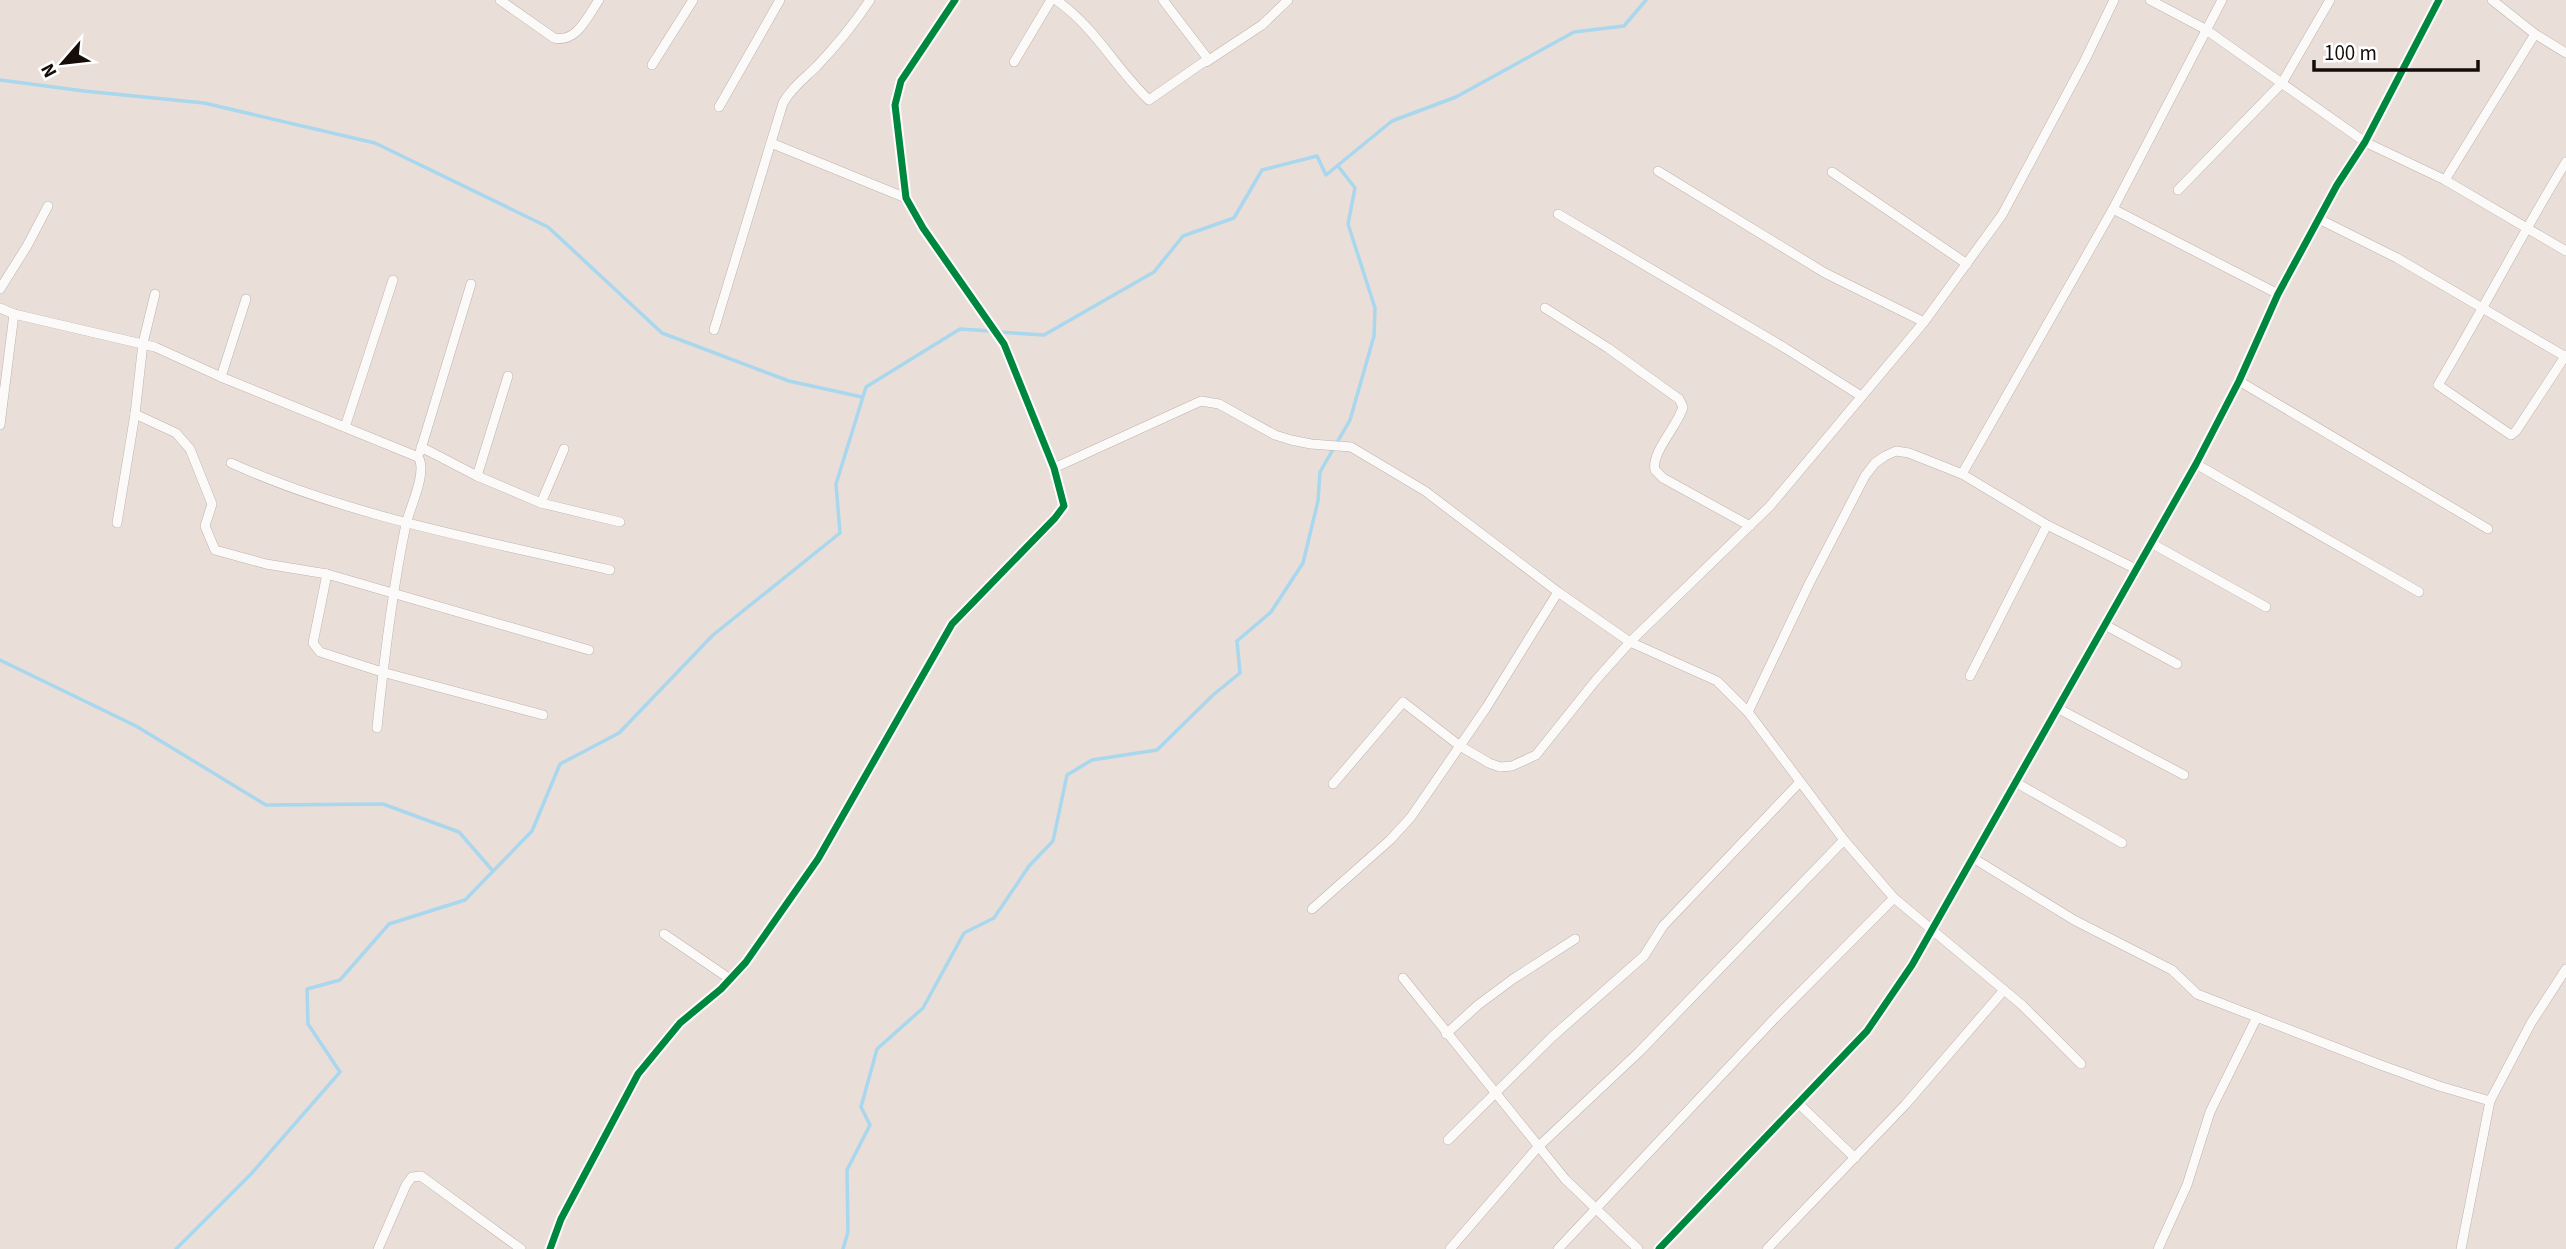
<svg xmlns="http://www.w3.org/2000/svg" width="2566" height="1249" font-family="'Source Sans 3',sans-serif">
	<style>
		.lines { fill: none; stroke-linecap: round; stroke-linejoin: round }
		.stream { stroke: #a8d7ee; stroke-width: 3.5 }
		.minor-casing { stroke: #bcb3ae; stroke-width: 10 }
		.minor { stroke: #fcfaf9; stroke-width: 9 }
		.cycleway-casing { stroke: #fff; stroke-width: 11 }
		.cycleway { stroke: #00873e; stroke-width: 7 }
	</style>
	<rect width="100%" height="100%" fill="#eaded8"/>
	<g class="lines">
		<!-- stream -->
		<g class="stream">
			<polyline points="0,80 84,91 204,103 375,143 548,227 662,333 789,381 862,397"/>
			<polyline points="999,332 1044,335 1154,272 1183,236 1234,218 1262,170 1317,156 1326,175 1392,121 1456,97 1574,32 1624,26 1646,0"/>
			<polyline points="0,660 136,726 266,805 383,804 459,832 493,871"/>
			<polyline points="176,1249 252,1173 340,1072 308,1024 307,989 340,980 389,924 465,900 532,831 560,764 619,733 713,635 840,533 836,484 866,387 960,329 991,331"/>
			<polyline points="843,1249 848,1232 847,1170 870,1125 861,1107 877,1049 923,1008 964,933 994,918 1029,866 1053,841 1067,775 1092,760 1157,750 1213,695 1240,673 1237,641 1271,612 1303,563 1318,501 1320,472 1350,420 1374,336 1375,308 1348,224 1355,188 1338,166"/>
		</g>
		<!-- minor casing -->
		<g class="minor-casing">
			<g id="minor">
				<path d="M500,0L554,38C577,43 587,17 599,0"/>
				<path d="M1056,0C1095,27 1116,69 1149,100L1208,59L1163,0"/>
				<polyline points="2150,0 2205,29 2365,142 2445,180 2566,251"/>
				<polyline points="2492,0 2535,34 2566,53"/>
				<polyline points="1014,62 1051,0"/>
				<polyline points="1206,62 1262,25 1288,0"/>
				<polyline points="652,65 693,0"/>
				<polyline points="719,107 780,0"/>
				<polyline points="771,143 906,198"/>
				<path d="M2566,162C2521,235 2482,312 2438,385L2511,435L2516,431L2566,355"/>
				<polyline points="1658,171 1825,273 1924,322"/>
				<polyline points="1832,172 1967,264"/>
				<polyline points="2445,180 2535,34"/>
				<polyline points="2178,190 2282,83 2330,0"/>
				<polyline points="2113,209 2278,294"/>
				<polyline points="1558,214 1785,348 1861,396"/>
				<polyline points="2319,219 2397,258 2566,357"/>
				<polyline points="0,289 27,246 48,206"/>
				<path d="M0,308L14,314L155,347L221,377L418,457C428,471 410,507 406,524C392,591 384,659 377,728"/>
				<path d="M1545,308L1608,348L1679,399L1683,407C1678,426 1651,452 1655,470L1663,478L1750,526"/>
				<path d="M714,330L783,103C792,87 805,78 817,66C837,45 854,24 870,0"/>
				<polyline points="221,377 246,299"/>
				<polyline points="2239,381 2488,529"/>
				<polyline points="135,414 176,433 190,449 212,504 205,526 215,550 266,564 327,574 589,650"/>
				<polyline points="0,425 14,314"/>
				<polyline points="345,427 393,280"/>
				<polyline points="421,447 477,476 541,503 620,522"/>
				<polyline points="420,452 471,284"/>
				<path d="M231,463C350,517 483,540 610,570"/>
				<polyline points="2196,464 2419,592"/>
				<polyline points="1054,468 1201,401 1219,404 1275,435 1291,440 1311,444 1351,447 1425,491 1558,592 1630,642 1717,681 1748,712 1844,840 1894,898 2022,1005 2081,1064"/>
				<polyline points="1962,474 2113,209 2222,0"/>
				<polyline points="477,476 508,376"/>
				<polyline points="541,503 564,449"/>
				<polyline points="117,523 135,414 143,343 155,294"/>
				<polyline points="2151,543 2266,607"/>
				<polyline points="327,574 313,643 320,652 382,672 543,715"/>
				<polyline points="2105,625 2177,664"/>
				<polyline points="1970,676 2047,525"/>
				<polyline points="2057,708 2184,775"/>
				<polyline points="1748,712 1809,584 1865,476 1875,463 1885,456 1896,451 1909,453 1962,474 2047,525 2136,569"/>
				<polyline points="2015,782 2122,843"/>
				<polyline points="1333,784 1403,702 1460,746 1489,763 1500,767 1512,766 1536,755 1596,680 1630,642 1770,506 1924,322 2002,215 2085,60 2114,0"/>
				<polyline points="1973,858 2074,920 2172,970 2197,994 2378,1064 2439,1086 2490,1101"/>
				<polyline points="1312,909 1390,840 1411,817 1486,708 1558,592"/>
				<polyline points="664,934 730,979"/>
				<polyline points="1403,978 1565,1179 1638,1249"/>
				<polyline points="1446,1034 1478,1005 1513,979 1575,939"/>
				<polyline points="1799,1104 1855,1158"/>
				<polyline points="1448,1140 1552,1037 1644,956 1663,926 1799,783"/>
				<polyline points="378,1249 406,1185 412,1177 421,1176 521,1249"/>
				<polyline points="550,1249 561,1219 638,1074 680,1023 721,989 746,962 818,859 952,624 1055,518 1064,506 1054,468 1004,344 923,228 906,198 895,105 901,81 955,0"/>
				<polyline points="1450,1249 1538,1147 1639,1052 1844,840"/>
				<polyline points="1558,1249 1775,1018 1894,898"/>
				<polyline points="1659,1249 1867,1031 1912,965 2196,464 2239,381 2278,294 2337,185 2365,142 2439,0"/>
				<polyline points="1767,1249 1905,1105 2004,990"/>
				<polyline points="2158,1249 2187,1185 2210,1112 2257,1017"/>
				<polyline points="2461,1249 2490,1101 2531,1023 2566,969"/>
			</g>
		</g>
		<!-- minor -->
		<use href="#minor" class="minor"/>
		<!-- cycleway casing -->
		<g class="cycleway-casing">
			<g id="cycleway">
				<polyline points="550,1249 561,1219 638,1074 680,1023 721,989 746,962 818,859 952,624 1055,518 1064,506 1054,468 1004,344 923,228 906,198 895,105 901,81 955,0"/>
				<polyline points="1659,1249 1867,1031 1912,965 2196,464 2239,381 2278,294 2337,185 2365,142 2439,0"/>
			</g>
		</g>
		<!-- cycleway -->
		<use href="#cycleway" class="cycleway"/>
	</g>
	<!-- north arrow -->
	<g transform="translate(63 63) rotate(242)" stroke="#ffffff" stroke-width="5" paint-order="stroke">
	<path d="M0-5L12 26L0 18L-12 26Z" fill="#150d0a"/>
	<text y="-10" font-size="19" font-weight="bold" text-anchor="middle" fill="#150d0a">N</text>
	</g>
	<!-- scale -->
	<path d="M2314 60v10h164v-10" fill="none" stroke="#150d0a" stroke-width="3.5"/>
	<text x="2324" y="60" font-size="21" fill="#150d0a" stroke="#ffffff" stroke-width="5" paint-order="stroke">100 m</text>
</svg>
